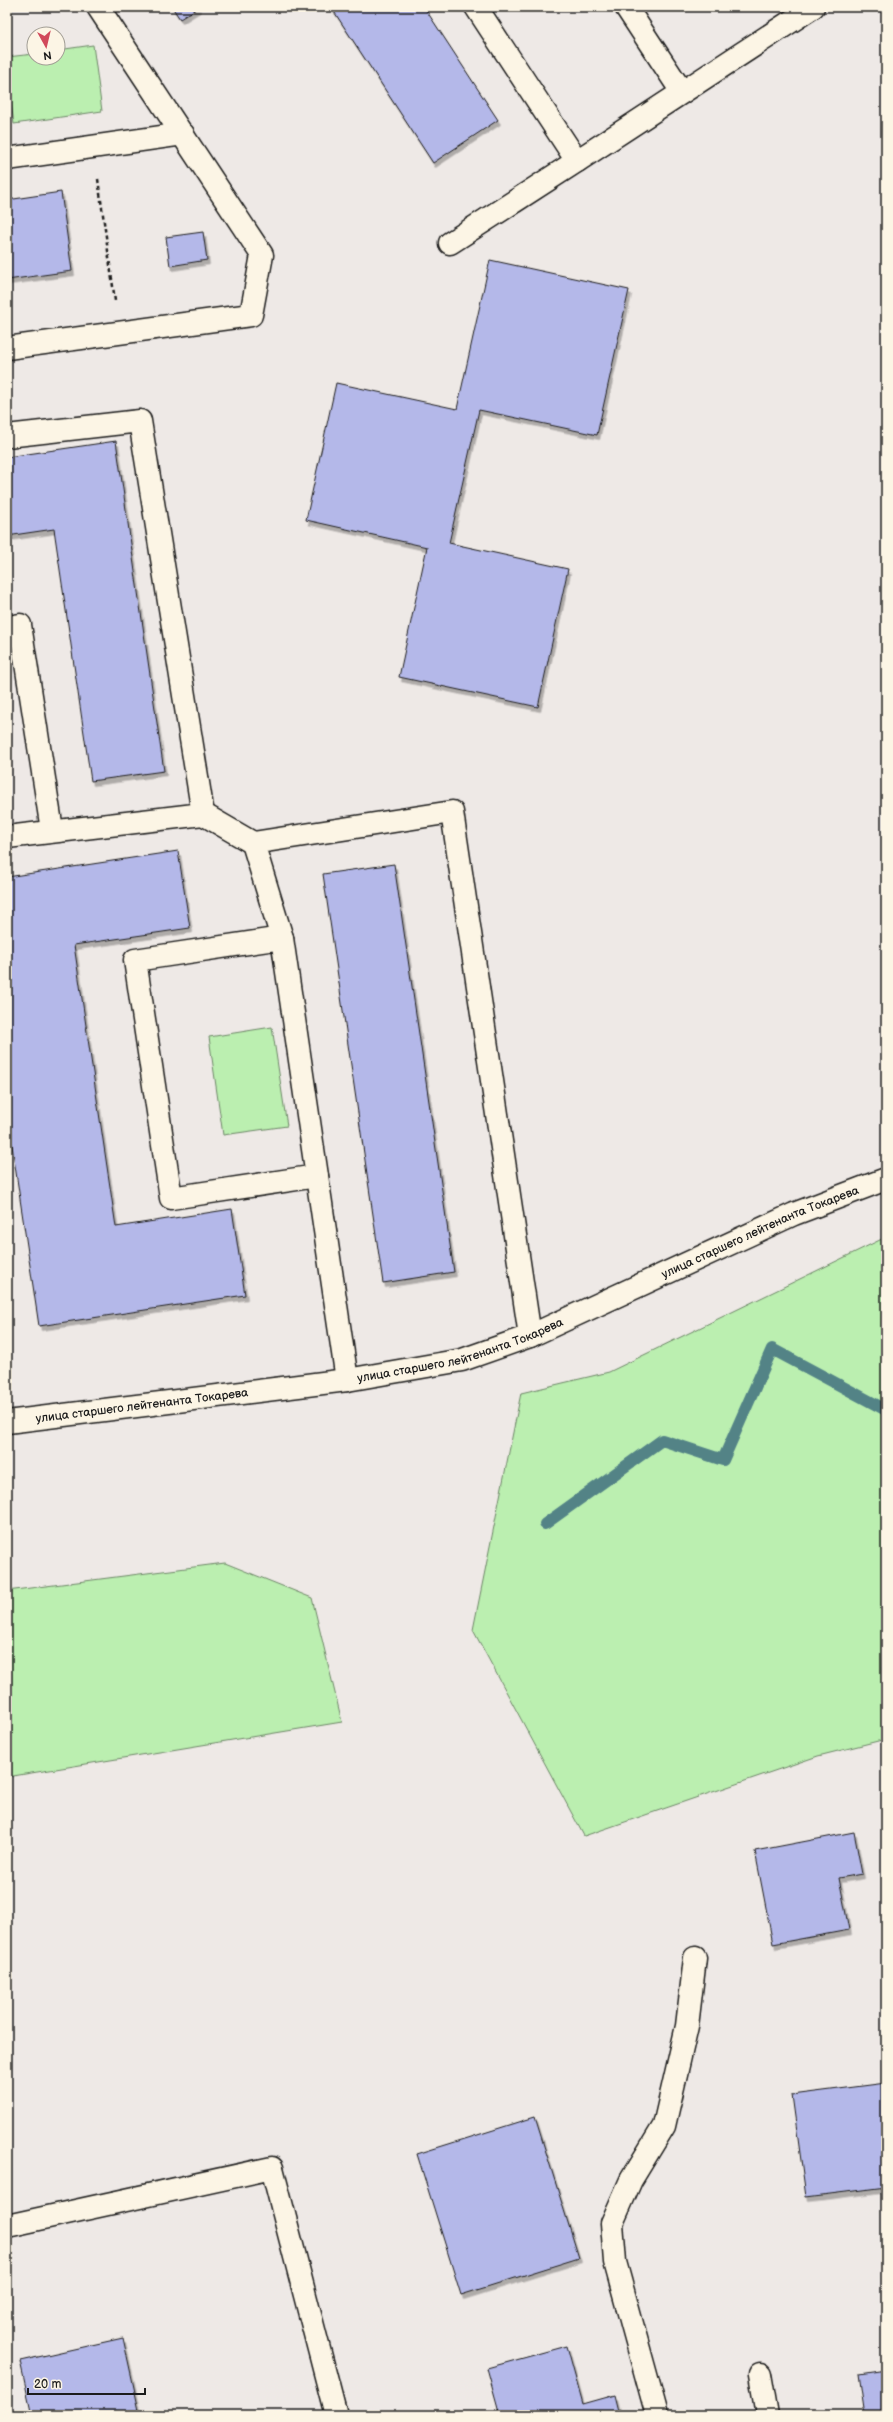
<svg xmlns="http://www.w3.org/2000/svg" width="893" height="2422" font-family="'Balsamiq Sans',sans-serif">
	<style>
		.green { fill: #bbefb0; stroke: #6c8666 }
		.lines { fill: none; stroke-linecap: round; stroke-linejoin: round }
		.stream { stroke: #528386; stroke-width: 12 }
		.building { fill: #b4b8e9; stroke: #1c1c1c; filter: url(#shadow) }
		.minor-casing { stroke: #1c1c1c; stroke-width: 25 }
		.path { stroke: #1c1c1c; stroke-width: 2.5; stroke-dasharray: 4 3; stroke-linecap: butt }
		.minor { stroke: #fcf5e5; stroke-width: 22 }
		.labels { text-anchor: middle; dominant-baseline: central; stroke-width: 3; stroke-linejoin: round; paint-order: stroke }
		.street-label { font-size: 12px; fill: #1c1c1c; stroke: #fcf5e5 }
	</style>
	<defs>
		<filter id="shadow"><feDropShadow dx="2.5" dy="4.5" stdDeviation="0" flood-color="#0004"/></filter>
	</defs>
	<rect width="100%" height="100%" fill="#eee9e6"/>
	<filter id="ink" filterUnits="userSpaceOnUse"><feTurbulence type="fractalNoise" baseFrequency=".025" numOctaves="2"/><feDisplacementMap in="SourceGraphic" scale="8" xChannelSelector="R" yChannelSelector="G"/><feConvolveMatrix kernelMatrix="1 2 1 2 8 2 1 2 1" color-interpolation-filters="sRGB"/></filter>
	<g filter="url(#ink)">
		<!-- green -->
		<g class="green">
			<polygon points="93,45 102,111 14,124 7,75 7,57 34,54 34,58 58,58 58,50"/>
			<polygon points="272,1027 287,1126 223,1135 209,1037"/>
			<polygon points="886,1237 886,1739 818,1756 584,1836 473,1630 521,1393 609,1372"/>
			<polygon points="225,1563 312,1598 342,1722 7,1777 7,1591"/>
		</g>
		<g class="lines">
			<!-- stream -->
			<polyline class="stream" points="545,1524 662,1440 723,1460 772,1349 886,1410"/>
		</g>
		<!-- building -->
		<g class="building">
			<polygon points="172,7 199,7 180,19"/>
			<polygon points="331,7 424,7 498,120 433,163"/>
			<polygon points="61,192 72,271 7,280 7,200"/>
			<polygon points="203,232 207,260 170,266 166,237"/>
			<polygon points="490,260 629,290 597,435 479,410 449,543 568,569 538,707 399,677 427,547 306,520 336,383 457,409"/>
			<polygon points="116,441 164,771 91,781 54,529 7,536 7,457"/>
			<polygon points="178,851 190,928 74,945 116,1227 232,1209 245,1295 39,1326 7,1112 7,877"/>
			<polygon points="394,864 454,1272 383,1283 323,874"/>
			<polygon points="854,1832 862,1874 839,1878 849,1930 773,1944 755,1851"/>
			<polygon points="886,2083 886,2187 806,2197 792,2095"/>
			<polygon points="535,2117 579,2258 461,2295 417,2154"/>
			<polygon points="123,2338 140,2415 32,2415 20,2361"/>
			<polygon points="567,2346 583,2404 615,2395 620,2415 500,2415 487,2368"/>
			<polygon points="886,2370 886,2415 865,2415 859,2374"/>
		</g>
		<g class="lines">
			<!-- minor casing -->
			<g class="minor-casing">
				<g id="minor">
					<polyline points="476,7 577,161 813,7"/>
					<polyline points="626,7 682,92"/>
					<polyline points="7,159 183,134"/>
					<polyline points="450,243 577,161"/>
					<polyline points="7,348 251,315 262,255 98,7"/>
					<polyline points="7,436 140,421 203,814"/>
					<polyline points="7,627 20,625 52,830"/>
					<polyline points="7,837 203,814 253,843"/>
					<polyline points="282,938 135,960 171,1198 317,1176"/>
					<polyline points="347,1380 282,938 253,843 452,812 530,1336"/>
					<path id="s1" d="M7,1422L347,1380L462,1360L530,1336L794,1214L886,1179"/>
					<polyline points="7,2226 272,2168 336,2415"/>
					<polyline points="760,2374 767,2415"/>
					<polyline points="657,2415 615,2262 612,2223 631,2180 664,2126 687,2026 695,1958"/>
				</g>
			</g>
			<!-- path -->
			<polyline class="path" points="98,179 115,301"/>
			<!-- minor -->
			<use href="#minor" class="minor"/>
		</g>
	</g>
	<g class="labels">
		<!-- street labels -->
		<g class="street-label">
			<text stroke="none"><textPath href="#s1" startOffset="784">улица старшего лейтенанта Токарева</textPath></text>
			<text stroke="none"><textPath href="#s1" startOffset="460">улица старшего лейтенанта Токарева</textPath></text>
			<text stroke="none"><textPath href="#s1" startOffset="136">улица старшего лейтенанта Токарева</textPath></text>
		</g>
	</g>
	<!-- margin -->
	<rect width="893" height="2422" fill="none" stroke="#fcf5e5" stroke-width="24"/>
	<rect x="12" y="12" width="869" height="2398" fill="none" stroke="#1c1c1c" stroke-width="1.5" filter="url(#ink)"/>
	<!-- north arrow -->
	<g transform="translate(46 46) rotate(172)"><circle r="19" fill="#fcf5e5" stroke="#a29e95"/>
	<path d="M0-3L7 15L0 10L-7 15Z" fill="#d1495b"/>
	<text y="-6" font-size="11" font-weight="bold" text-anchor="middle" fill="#1c1c1c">N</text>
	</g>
	<!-- scale -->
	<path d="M28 2388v6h117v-6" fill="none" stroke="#1c1c1c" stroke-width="2"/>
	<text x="34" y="2388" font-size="12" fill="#1c1c1c" stroke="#fcf5e5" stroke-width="3" paint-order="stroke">20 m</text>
</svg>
